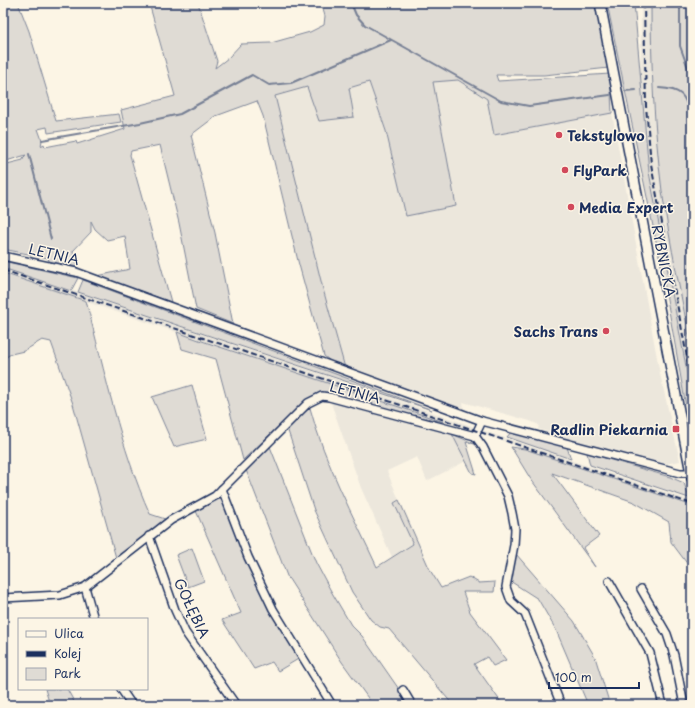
<svg xmlns="http://www.w3.org/2000/svg" width="695" height="708" font-family="'Playpen Sans',sans-serif">
	<style>
		.built { fill: #ece7dc }
		.green { fill: #dfdbd4; stroke: #7d8599 }
		.lines { fill: none; stroke-linecap: round; stroke-linejoin: round }
		.stream { stroke: #767f94; stroke-width: 2 }
		.minor-casing { stroke: #1b2f5e; stroke-width: 10 }
		.major-casing { stroke: #1b2f5e; stroke-width: 12 }
		.minor { stroke: #fcf5e5; stroke-width: 7 }
		.major { stroke: #fcf5e5; stroke-width: 9 }
		.rail { stroke: #1b2f5e; stroke-width: 2; stroke-dasharray: 6 3; stroke-linecap: butt }
		.poi-dot { fill: #d1495b; stroke: #fcf5e5; stroke-width: 1.5 }
		.labels { text-anchor: middle; dominant-baseline: central; stroke-width: 3; stroke-linejoin: round; paint-order: stroke }
		.poi-label { font-size: 14px; font-weight: bold; fill: #1b2f5e; stroke: #fcf5e5; text-anchor: start }
		.street-label { font-size: 14px; fill: #1b2f5e; stroke: #fcf5e5 }
	</style>
	<rect width="100%" height="100%" fill="#fcf5e5"/>
	<filter id="ink" filterUnits="userSpaceOnUse"><feTurbulence type="fractalNoise" baseFrequency=".025" numOctaves="2"/><feDisplacementMap in="SourceGraphic" scale="8" xChannelSelector="R" yChannelSelector="G"/><feConvolveMatrix kernelMatrix="1 2 1 2 8 2 1 2 1" color-interpolation-filters="sRGB"/></filter>
	<g filter="url(#ink)">
		<!-- built -->
		<g class="built">
			<polygon points="641,3 651,3 653,97 657,150 663,192 692,352 692,398 649,172 641,79"/>
			<polygon points="458,80 488,100 494,135 612,113 660,374 680,461 665,464 607,450 538,429 539,425 530,421 463,402 464,409 345,368 323,289 274,96 307,86 354,117 349,88 369,82 386,131 406,215 456,206 432,82"/>
			<polygon points="3,267 371,391 477,428 475,431 444,422 57,292 3,273"/>
			<polygon points="330,400 452,434 466,461 427,481 417,457 387,471 399,500 394,503 413,544 392,557 361,488"/>
			<polygon points="481,430 692,501 690,505 480,433"/>
		</g>
		<!-- green -->
		<g class="green">
			<polygon points="3,3 18,3 29,31 56,121 119,114 121,122 48,133 47,127 38,129 42,140 41,146 44,144 45,147 76,141 77,144 125,129 121,110 175,96 149,3 198,3 217,61 215,68 228,58 241,44 271,43 310,32 324,25 325,16 321,3 596,3 609,68 544,75 496,75 498,81 610,74 612,113 494,135 487,99 458,80 433,82 456,206 406,216 386,131 369,82 349,88 354,117 319,121 307,87 275,96 323,289 345,368 334,364 324,356 298,261 263,116 257,101 216,116 191,135 215,233 233,324 196,309 179,223 160,145 131,151 130,155 171,302 97,276 130,269 125,236 107,240 95,229 91,221 91,232 73,251 78,267 49,261 48,258 3,249 3,165 23,160 23,158 26,155 3,162 3,135 8,133 3,133"/>
			<polygon points="607,3 634,3 649,172 692,398 692,441 661,265"/>
			<path d="M651,3H692V352C682,298 670,245 662,191C654,128 651,66 651,3Z"/>
			<polygon points="3,261 78,278 71,291 3,268"/>
			<path d="M3,273L86,301C105,372 120,447 150,514L165,519L116,558L73,404L51,342L42,340L24,351L11,354L3,359Z"/>
			<polygon points="83,280 432,410 78,292"/>
			<polygon points="177,332 199,340 444,422 376,408 324,394 312,397 284,421 243,460 216,359 182,349"/>
			<polygon points="192,385 207,439 174,447 152,397"/>
			<path d="M310,408C325,464 353,515 377,567L413,544L394,503L399,500L430,570L441,588L469,577L479,583L495,582L494,592H463L470,612L506,660L493,666L487,657L474,664L503,705H453L389,629L380,627L371,620L352,592L314,510L288,431L287,426Z"/>
			<polygon points="511,432 567,447 571,459 507,437"/>
			<polygon points="452,434 475,444 466,442 476,474 472,473"/>
			<polygon points="269,444 316,563 331,591 351,625 362,636 410,705 373,705 342,662 287,576 246,470"/>
			<polygon points="511,447 525,449 690,505 692,570 671,542 669,522 634,502 552,473 599,536 583,548 595,567 530,478"/>
			<polygon points="587,453 670,477 684,483 689,498 590,465"/>
			<polygon points="221,494 300,658 278,671 272,662 254,669 222,620 241,613 196,511"/>
			<polygon points="192,548 204,581 188,587 176,555"/>
			<polygon points="516,554 574,621 595,657 610,705 588,705 556,630 538,599 510,581"/>
			<polygon points="45,689 67,689 76,705 50,705"/>
		</g>
		<g class="lines">
			<!-- stream -->
			<g class="stream">
				<polyline points="351,3 356,15 365,25 501,101 529,106 610,95"/>
				<polyline points="680,3 680,46 692,79"/>
				<path d="M659,88C684,89 685,97 692,118"/>
				<polyline points="625,91 636,90"/>
				<polyline points="42,140 140,123 180,114 252,75 269,85 291,83 391,40"/>
				<polyline points="29,154 51,239"/>
			</g>
			<!-- minor casing -->
			<g class="minor-casing">
				<g id="minor">
					<polyline points="3,256 76,272 482,421 680,473 691,473"/>
					<polyline points="475,436 482,421"/>
					<polyline points="222,489 248,557 273,609 332,705"/>
					<polyline points="149,536 175,610 185,632 236,705"/>
					<polyline points="609,581 650,653 663,705"/>
					<polyline points="85,587 94,619"/>
					<polyline points="641,589 667,634 674,655 684,705"/>
					<polyline points="3,598 60,595 85,587 171,520 215,496 308,403 322,396 329,397 475,436 483,447 508,496 512,513 515,529 514,545 506,587 511,601 525,614 561,705"/>
					<polyline points="121,689 132,705"/>
					<polyline points="403,690 412,705"/>
				</g>
			</g>
			<!-- major casing -->
			<g class="major-casing">
				<polyline id="major" points="600,3 692,478"/>
			</g>
			<!-- minor -->
			<use href="#minor" class="minor"/>
			<!-- major -->
			<use href="#major" class="major"/>
			<!-- rail -->
			<g class="rail">
				<polyline points="644,3 646,106 651,164 692,384"/>
				<polyline points="3,270 692,504"/>
			</g>
		</g>
	</g>
	<!-- markers -->
	<g class="poi-dot">
		<circle cx="559" cy="135" r="4"/>
		<circle cx="565" cy="170" r="4"/>
		<circle cx="571" cy="207" r="4"/>
		<circle cx="606" cy="331" r="4"/>
		<rect x="672" y="425" width="8" height="8" rx="2"/>
	</g>
	<g class="labels">
		<!-- poi labels -->
		<g class="poi-label">
			<text x="567" y="135">Tekstylowo</text>
			<text x="573" y="170">FlyPark</text>
			<text x="579" y="207">Media Expert</text>
			<text x="598" y="331" text-anchor="end">Sachs Trans</text>
			<text x="668" y="429" text-anchor="end">Radlin Piekarnia</text>
		</g>
		<!-- street labels -->
		<g class="street-label">
			<text transform="translate(54 254) rotate(13)">LETNIA</text>
			<text transform="translate(664 261) rotate(79)">RYBNICKA</text>
			<text transform="translate(355 392) rotate(14)">LETNIA</text>
			<text transform="translate(192 608) rotate(65)">GOŁĘBIA</text>
		</g>
	</g>
	<!-- margin -->
	<rect width="695" height="708" fill="none" stroke="#fcf5e5" stroke-width="16"/>
	<rect x="8" y="8" width="679" height="692" fill="none" stroke="#1b2f5e" stroke-width="1.5" filter="url(#ink)"/>
	<!-- legend -->
	<rect x="18" y="618" width="130" height="72" fill="#fcf5e5" stroke="#a2a6af"/>
	<rect x="26" y="631" width="20" height="6" fill="#fcf5e5" stroke="#a2a6af"/>
	<text x="54" y="638" font-size="12" fill="#1b2f5e">Ulica</text>
	<rect x="26" y="651" width="20" height="6" fill="#1b2f5e" stroke="#a2a6af"/>
	<text x="54" y="658" font-size="12" fill="#1b2f5e">Kolej</text>
	<rect x="26" y="668" width="20" height="12" fill="#dfdbd4" stroke="#a2a6af"/>
	<text x="54" y="678" font-size="12" fill="#1b2f5e">Park</text>
	<!-- scale -->
	<path d="M549 682v6h90v-6" fill="none" stroke="#1b2f5e" stroke-width="2"/>
	<text x="555" y="682" font-size="12" fill="#1b2f5e" stroke="#fcf5e5" stroke-width="3" paint-order="stroke">100 m</text>
</svg>
